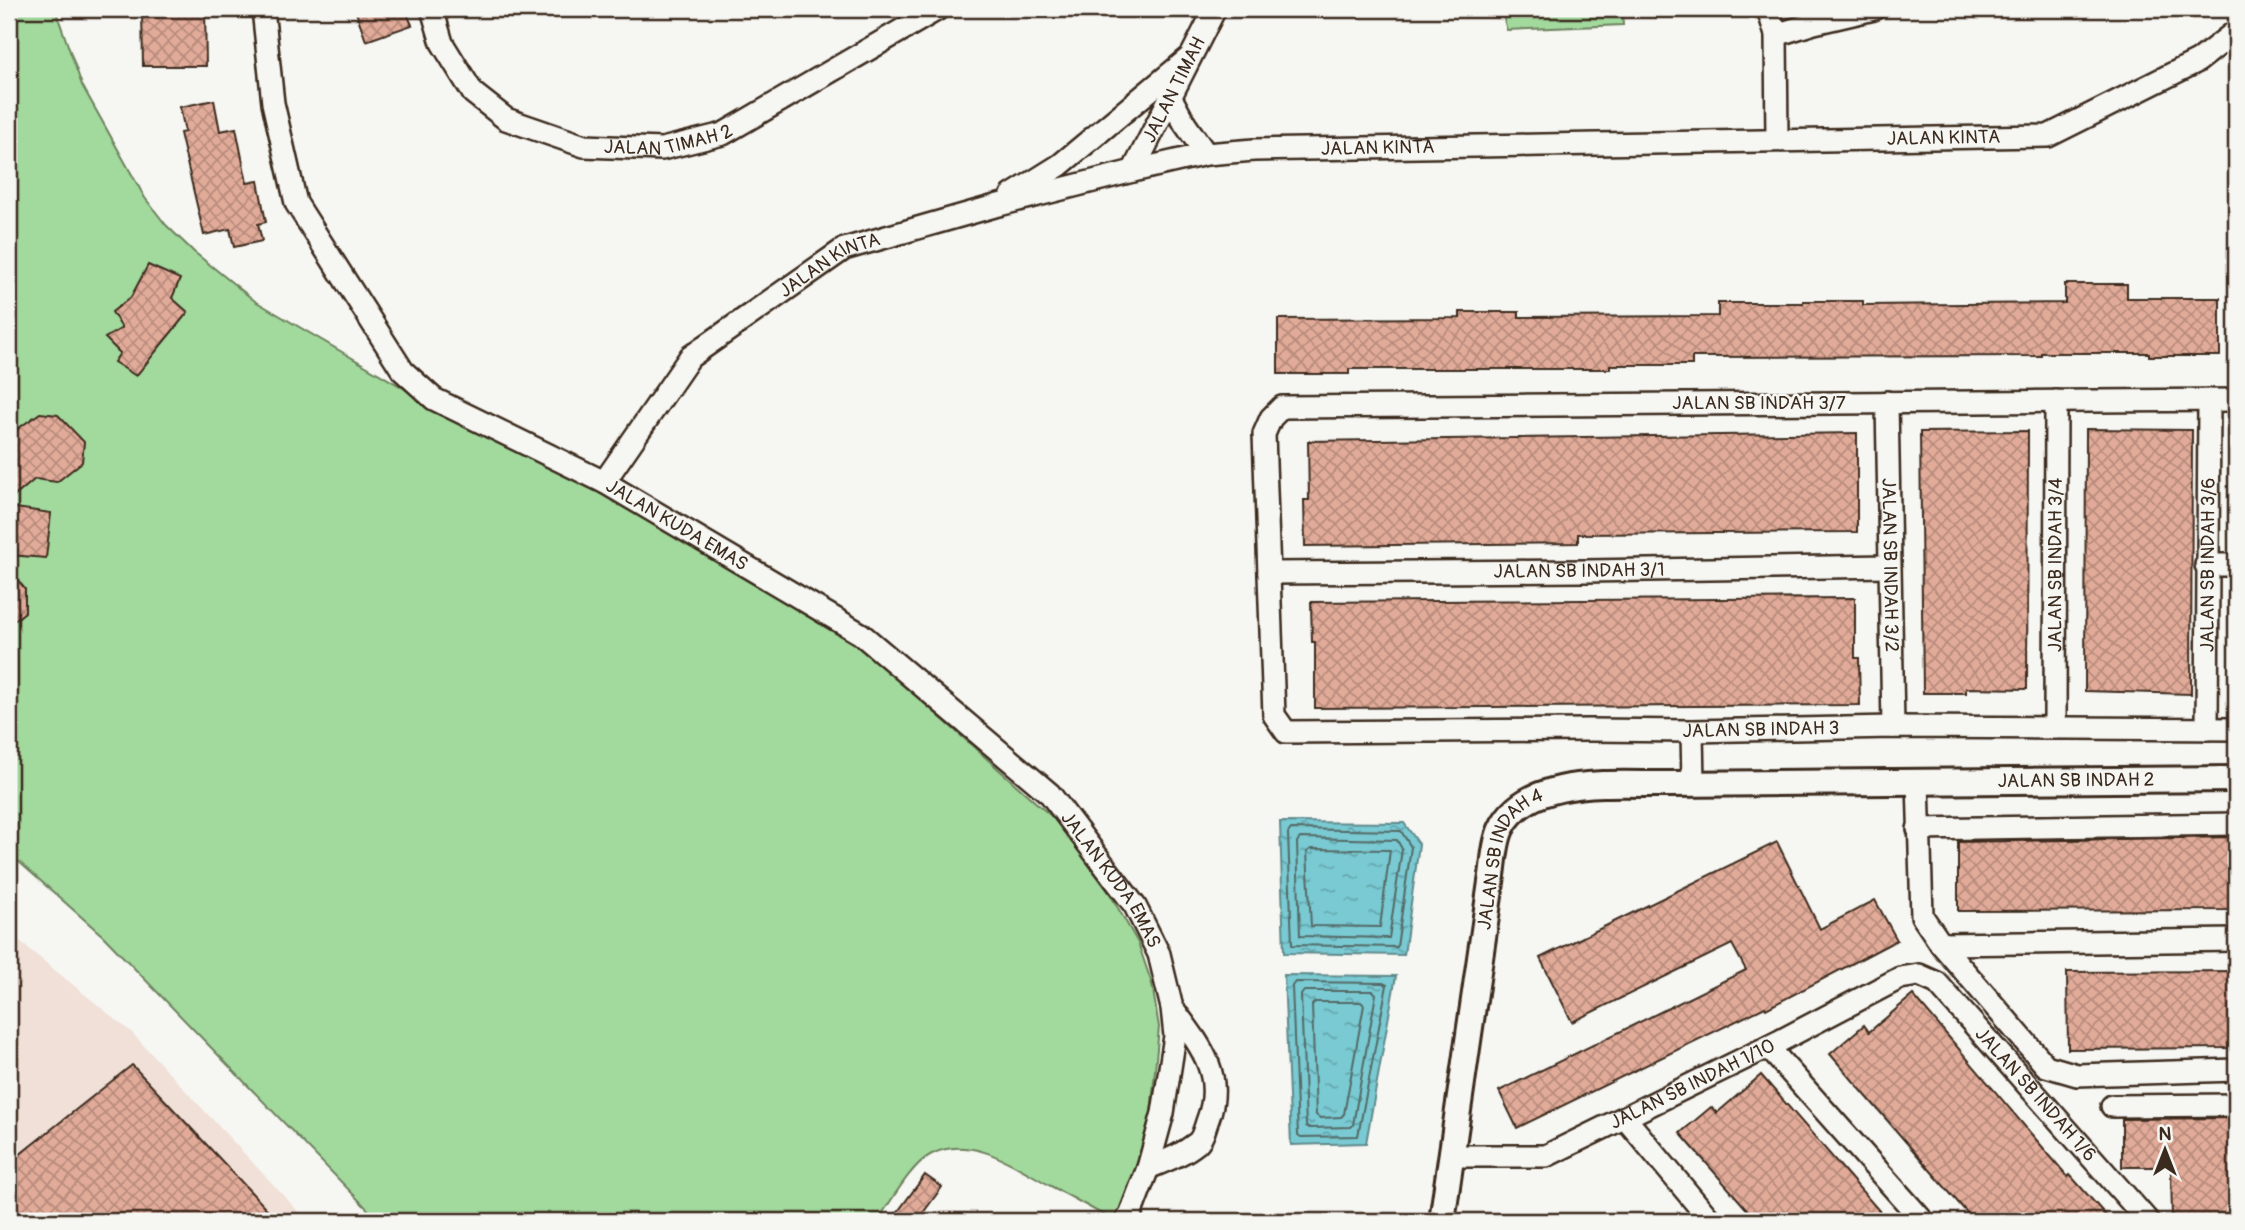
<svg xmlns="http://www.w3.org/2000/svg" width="2245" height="1230" font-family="Pangolin,sans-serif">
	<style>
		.built { fill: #f0e0d7 }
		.grass { fill: #a2d99d; stroke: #6e825e; stroke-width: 2 }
		.water { fill: url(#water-ripples); stroke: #608a8b; stroke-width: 2 }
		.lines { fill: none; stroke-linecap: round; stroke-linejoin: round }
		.shore { stroke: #546a66; stroke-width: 2 }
		.building { fill: url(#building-cross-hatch); stroke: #3b2a1e; stroke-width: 2 }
		.minor-casing { stroke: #3b2a1e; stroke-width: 26 }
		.tertiary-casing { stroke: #3b2a1e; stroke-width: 30 }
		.minor { stroke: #f6f6f2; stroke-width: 21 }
		.tertiary { stroke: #f6f6f2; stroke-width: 24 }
		.labels { text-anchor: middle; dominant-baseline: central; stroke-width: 5; stroke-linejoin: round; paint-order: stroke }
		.street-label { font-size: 19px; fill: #3b2a1e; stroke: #f6f6f2 }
	</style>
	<defs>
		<pattern id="water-ripples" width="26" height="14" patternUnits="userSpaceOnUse" patternTransform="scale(1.75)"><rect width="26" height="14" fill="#79cad3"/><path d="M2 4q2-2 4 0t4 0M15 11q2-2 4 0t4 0" fill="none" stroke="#64a4ab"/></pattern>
		<pattern id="building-cross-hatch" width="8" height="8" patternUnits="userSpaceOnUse" patternTransform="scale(1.75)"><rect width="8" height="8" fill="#e2ab99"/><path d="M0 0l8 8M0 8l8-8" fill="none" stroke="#b88b7c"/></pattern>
	</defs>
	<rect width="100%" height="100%" fill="#f6f6f2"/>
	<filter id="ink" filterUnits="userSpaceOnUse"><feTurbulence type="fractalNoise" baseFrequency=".0143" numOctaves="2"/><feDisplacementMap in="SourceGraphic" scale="14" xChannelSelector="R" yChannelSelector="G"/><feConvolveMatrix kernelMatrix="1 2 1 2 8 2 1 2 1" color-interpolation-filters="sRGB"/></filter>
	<g filter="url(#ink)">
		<!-- built -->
		<polygon class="built" points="9,933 131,1032 307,1221 9,1221"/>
		<!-- grass -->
		<g class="grass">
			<path d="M9,9H55L82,85L145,198L166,225L194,252L255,301L424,400L558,467L867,652L1059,823L1110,894L1138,943L1152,984L1159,1027L1150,1124L1119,1221H1114C1093,1209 1071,1197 1049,1185C1015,1166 970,1133 930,1155C910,1166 891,1202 877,1221H379L103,936L9,853Z"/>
			<polygon points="1501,9 1622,9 1623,25 1507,30"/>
		</g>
		<!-- water -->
		<g class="water">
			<polygon points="1280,822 1404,823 1419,844 1404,955 1284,953"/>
			<polygon points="1284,975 1396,976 1366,1143 1291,1145"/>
		</g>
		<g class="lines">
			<!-- shore -->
			<g class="shore">
				<polygon points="1291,829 1401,831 1411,847 1397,947 1292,945 1288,833"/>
				<polygon points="1300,838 1397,840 1402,849 1389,938 1300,936 1297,842"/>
				<polygon points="1311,849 1390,850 1380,927 1311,926 1307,852"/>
				<polygon points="1295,982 1383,983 1387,985 1358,1136 1301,1137 1298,1135 1292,986"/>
				<polygon points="1304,991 1373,991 1376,994 1353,1125 1351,1127 1310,1128 1306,1126 1301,995"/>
				<polygon points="1315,1002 1361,1002 1364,1005 1344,1114 1341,1117 1320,1118 1316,1115 1312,1005"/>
			</g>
		</g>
		<!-- building -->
		<g class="building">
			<polygon points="142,9 205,9 206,66 143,66"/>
			<polygon points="355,9 405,9 412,25 366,41"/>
			<polygon points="214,100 220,131 236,128 247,183 258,181 266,222 258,224 262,241 234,247 230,229 204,235 180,133 185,132 180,107"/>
			<polygon points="148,265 180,279 172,298 188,312 136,376 114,362 120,353 105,338 122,328 112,312 131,297"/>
			<polygon points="2065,284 2127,284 2127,298 2220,298 2220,356 2149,356 2149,353 2041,353 2041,356 1692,357 1692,365 1610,365 1610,369 1349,369 1349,374 1278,374 1278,319 1460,318 1460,312 1519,312 1519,317 1718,316 1718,303 1803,303 1803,301 1863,301 1863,305 2065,303"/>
			<polygon points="40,413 58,415 84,442 82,462 57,482 35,479 9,501 9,435"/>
			<polygon points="2086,429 2192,430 2191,694 2085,691"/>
			<polygon points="2028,431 2027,689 1966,688 1966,693 1923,693 1920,432"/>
			<polygon points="1857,433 1857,532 1578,534 1578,543 1305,546 1304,500 1309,500 1308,441"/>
			<polygon points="9,507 51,513 46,558 9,555"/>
			<polygon points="9,569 25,589 25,612 9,625"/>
			<polygon points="1855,598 1855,658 1859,658 1860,705 1315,708 1315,642 1312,642 1311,602"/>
			<polygon points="2236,837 2236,910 1958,911 1958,842"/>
			<polygon points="1777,842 1820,929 1875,900 1897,940 1766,1009 1765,1007 1517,1128 1499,1091 1746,970 1732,944 1572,1022 1540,958"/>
			<polygon points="2236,971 2236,1048 2068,1049 2067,972"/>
			<polygon points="1913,995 2068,1177 2070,1175 2111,1221 1974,1221 1830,1054 1864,1025 1869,1032"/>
			<polygon points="132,1065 278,1221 9,1221 9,1163"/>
			<polygon points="1761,1075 1888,1221 1757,1221 1680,1133 1711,1107 1717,1113"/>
			<polygon points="2236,1118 2236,1220 2172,1220 2171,1167 2122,1167 2122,1119"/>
			<polygon points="925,1175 942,1187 917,1221 891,1221"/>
		</g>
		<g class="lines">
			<!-- minor casing -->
			<g class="minor-casing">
				<g id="minor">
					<path id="s1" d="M263,9L273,103L296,203L403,371L434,399L604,482L861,634L1050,794L1135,906L1159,954L1172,1008L1175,1036L1163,1113L1148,1168L1130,1215L1126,1221"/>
					<path id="s2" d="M432,9L442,43L473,93L506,119L584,146L662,149L723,134L938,9"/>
					<polyline points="1768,9 1776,35 1777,140"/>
					<polyline points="1776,35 1814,23 1874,9"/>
					<polyline points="1170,96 1185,124 1206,154"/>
					<path id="s3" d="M1133,171L1215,9"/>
					<polyline points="1012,195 1060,165 1190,57"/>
					<path id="s4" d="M2236,400L1282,407L1271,418L1264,434L1274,715L1286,732L1590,730L1692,731L1893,727L2236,729"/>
					<path id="s5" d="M1887,402L1893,727"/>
					<path id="s6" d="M604,482L690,357L844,249L995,206L1133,171L1206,154L1254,150L2048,136L2198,61L2236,31"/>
					<polyline points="2206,565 2236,565"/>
					<path id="s7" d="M1269,573L1586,571L1888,566"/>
					<path id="s8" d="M2055,728L2056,401"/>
					<path id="s9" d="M2207,729L2209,400"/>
					<polyline points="1692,731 1693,784"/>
					<polyline points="1918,782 1922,916 1941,944 2046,1066 2077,1075 2236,1070"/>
					<polyline points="1918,829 2236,824"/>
					<polyline points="1941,944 2236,940"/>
					<polyline points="1768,1047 1923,1221"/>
					<polyline points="2112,1106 2236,1105"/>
					<polyline points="1625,1118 1711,1221"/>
					<path id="s10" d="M1453,1156H1546L1778,1042L1900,978L1919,975L1937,983L2148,1221"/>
					<path d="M1148,1168C1165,1161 1182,1155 1197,1143C1203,1138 1205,1127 1208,1119C1225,1074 1199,1044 1174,1010"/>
				</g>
			</g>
			<!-- tertiary casing -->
			<g class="tertiary-casing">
				<g id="tertiary">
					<path id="s11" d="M1442,1221L1491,882C1494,866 1494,844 1501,829C1527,774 1618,785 1669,784L2236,779"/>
				</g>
			</g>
			<!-- minor -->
			<use href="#minor" class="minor"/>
			<!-- tertiary -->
			<use href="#tertiary" class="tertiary"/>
		</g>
	</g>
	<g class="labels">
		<!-- street labels -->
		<g class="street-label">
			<text stroke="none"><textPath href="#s3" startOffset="91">JALAN TIMAH</textPath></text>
			<text stroke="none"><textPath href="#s2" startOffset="304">JALAN TIMAH 2</textPath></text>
			<text stroke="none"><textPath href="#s6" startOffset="1452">JALAN KINTA</textPath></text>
			<text stroke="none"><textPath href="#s6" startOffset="886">JALAN KINTA</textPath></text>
			<text stroke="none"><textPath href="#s6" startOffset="320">JALAN KINTA</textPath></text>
			<text x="1759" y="403">JALAN SB INDAH 3/7</text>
			<text stroke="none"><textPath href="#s1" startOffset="712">JALAN KUDA EMAS</textPath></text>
			<text stroke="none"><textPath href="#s5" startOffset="163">JALAN SB INDAH 3/2</textPath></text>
			<text stroke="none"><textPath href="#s8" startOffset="163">JALAN SB INDAH 3/4</textPath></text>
			<text stroke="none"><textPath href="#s9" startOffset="164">JALAN SB INDAH 3/6</textPath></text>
			<text stroke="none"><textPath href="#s7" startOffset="310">JALAN SB INDAH 3/1</textPath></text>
			<text stroke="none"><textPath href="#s4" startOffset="1764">JALAN SB INDAH 3</textPath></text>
			<text stroke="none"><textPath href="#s11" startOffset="987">JALAN SB INDAH 2</textPath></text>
			<text stroke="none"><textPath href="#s11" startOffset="373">JALAN SB INDAH 4</textPath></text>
			<text stroke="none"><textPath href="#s1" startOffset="1279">JALAN KUDA EMAS</textPath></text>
			<text stroke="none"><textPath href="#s10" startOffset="256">JALAN SB INDAH 1/10</textPath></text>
			<text stroke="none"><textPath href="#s10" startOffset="677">JALAN SB INDAH 1/6</textPath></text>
		</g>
	</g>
	<!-- margin -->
	<rect width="2245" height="1230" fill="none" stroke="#f6f6f2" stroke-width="35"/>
	<rect x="18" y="18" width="2210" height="1195" fill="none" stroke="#3b2a1e" stroke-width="2.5" filter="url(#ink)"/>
	<!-- north arrow -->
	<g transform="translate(2165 1150)" stroke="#f6f6f2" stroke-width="5" paint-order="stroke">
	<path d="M0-5L12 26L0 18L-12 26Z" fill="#3b2a1e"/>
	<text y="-10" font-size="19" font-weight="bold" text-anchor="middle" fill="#3b2a1e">N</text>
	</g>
</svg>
